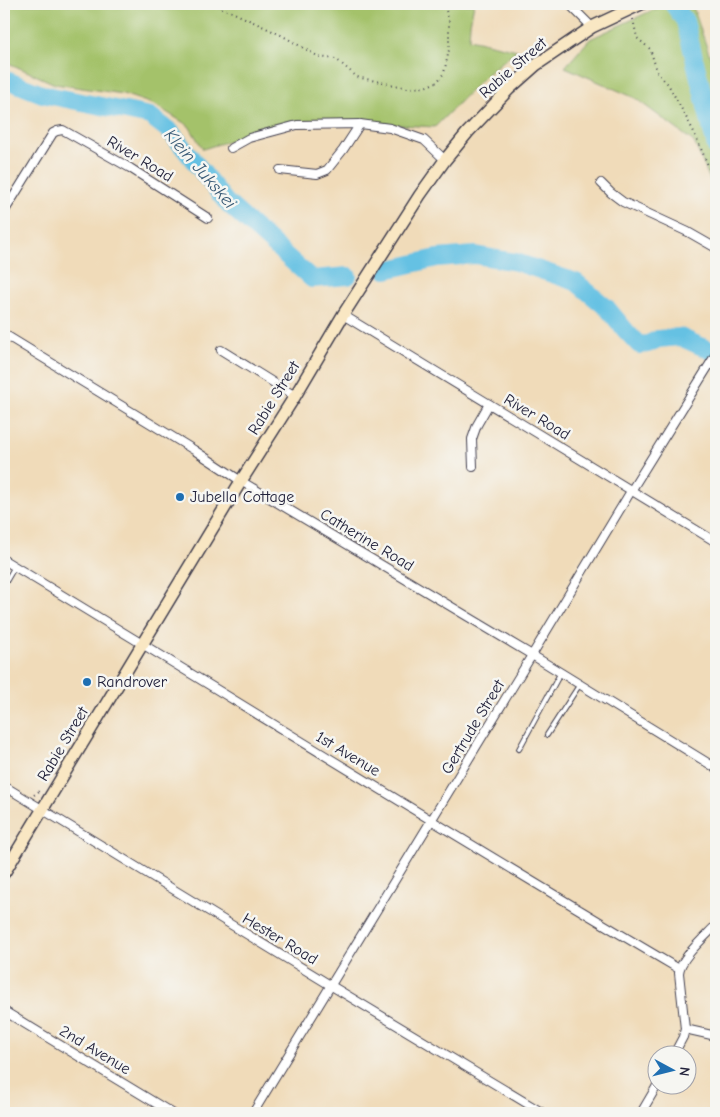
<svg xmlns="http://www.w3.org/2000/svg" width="720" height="1117" font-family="'Comic Neue',sans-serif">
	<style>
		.green { fill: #a4c26a; stroke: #637252 }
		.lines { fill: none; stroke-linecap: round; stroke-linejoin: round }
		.river { stroke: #65c1e3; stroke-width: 18 }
		.lane-casing { stroke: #413e4e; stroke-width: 6 }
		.street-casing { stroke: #413e4e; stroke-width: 10 }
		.secondary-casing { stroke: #413e4e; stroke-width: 14 }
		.path { stroke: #413e4e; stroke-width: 2; stroke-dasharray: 1 4; stroke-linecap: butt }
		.lane { stroke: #fff; stroke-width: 4 }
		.street { stroke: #fff; stroke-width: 8 }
		.secondary { stroke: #f9e7c3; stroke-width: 11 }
		.poi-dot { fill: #1f6fb2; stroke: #f6f6f2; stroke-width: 2 }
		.labels { text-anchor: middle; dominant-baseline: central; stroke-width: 5; stroke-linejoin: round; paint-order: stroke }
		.street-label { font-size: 16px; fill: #22223b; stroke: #f6f6f2 }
		.poi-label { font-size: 16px; fill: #22223b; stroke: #f6f6f2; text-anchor: start }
		.water-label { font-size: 18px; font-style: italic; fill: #395a76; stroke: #f6f6f2 }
	</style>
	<rect width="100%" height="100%" fill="#f6f6f2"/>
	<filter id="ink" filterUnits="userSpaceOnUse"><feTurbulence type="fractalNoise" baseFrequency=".02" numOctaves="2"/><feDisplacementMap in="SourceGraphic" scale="10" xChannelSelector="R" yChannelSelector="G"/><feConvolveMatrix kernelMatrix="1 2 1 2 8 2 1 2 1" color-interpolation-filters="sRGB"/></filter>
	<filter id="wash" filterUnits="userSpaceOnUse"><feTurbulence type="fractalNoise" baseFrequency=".0096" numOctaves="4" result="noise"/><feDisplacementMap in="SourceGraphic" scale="20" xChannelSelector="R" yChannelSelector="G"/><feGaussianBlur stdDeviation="1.12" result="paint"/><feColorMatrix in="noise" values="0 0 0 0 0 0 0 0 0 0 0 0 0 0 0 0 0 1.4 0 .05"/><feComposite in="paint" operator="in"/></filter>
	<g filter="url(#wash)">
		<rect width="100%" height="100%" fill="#f0dbb9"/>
		<!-- green -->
		<g class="green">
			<polygon points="4,4 474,4 470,24 469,39 517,50 486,75 435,127 348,122 290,122 203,149 189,126 155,105 123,94 55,84 4,61"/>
			<polygon points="666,4 692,4 716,74 716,194 694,142 635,98 565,67 590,39"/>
		</g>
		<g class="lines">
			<!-- river -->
			<g class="river">
				<polyline points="673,4 685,21 716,147"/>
				<polyline points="4,79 42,94 150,116 171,132 226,202 312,279 348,276"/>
				<polyline points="386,270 437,258 475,255 516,262 576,282 607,308 626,331 639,345 648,344 658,339 680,337 716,353"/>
			</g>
		</g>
	</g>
	<g filter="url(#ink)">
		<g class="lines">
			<!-- lane casing -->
			<g class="lane-casing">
				<g id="lane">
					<polyline points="4,585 15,566"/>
					<polyline points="547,735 580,684"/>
					<polyline points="519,749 561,672"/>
					<polyline points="4,799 10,790"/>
				</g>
			</g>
			<!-- street casing -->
			<g class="street-casing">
				<g id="street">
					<polyline points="569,4 592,27"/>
					<polyline points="231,148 249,138 297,125 360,124 390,128 424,140 445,160"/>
					<polyline points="280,170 317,174 327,170 343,150 360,124"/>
					<polyline points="601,183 611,193 623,202 688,232 716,248"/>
					<polyline points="4,212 53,133 57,131 63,130 130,168 208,218"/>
					<polyline points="343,315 716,542"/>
					<polyline points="4,334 194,450 241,481 532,655 716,768"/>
					<polyline points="221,350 295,396"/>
					<polyline points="473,467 472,439 477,425 489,404"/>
					<path d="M4,560C229,696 452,835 679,969"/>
					<polyline points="4,786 330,985 543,1113"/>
					<polyline points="4,1011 172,1113"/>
					<polyline points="685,1029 716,1036"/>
					<path d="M674,1054L683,1037L685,1029L679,973C680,958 706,936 716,925"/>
					<polyline points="253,1113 532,655 631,491 716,354"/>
					<polyline points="641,1113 658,1084"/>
				</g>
			</g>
			<!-- secondary casing -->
			<g class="secondary-casing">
				<polyline id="secondary" points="4,873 241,481 295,396 343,315 420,195 445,160 468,132 509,89 536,65 592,27 641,4"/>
			</g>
			<!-- path -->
			<g class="path">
				<polyline points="212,4 232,12 283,36 319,57 336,59 357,77 408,88 425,87 437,82 444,73 449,50 449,20 444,4"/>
				<polyline points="633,19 637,38 650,49 658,74 668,84 693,130 716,184"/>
				<polyline points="34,795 42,789"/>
			</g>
			<!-- lane -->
			<use href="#lane" class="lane"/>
			<!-- street -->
			<use href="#street" class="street"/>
			<!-- secondary -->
			<use href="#secondary" class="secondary"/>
		</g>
	</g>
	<!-- markers -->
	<g class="poi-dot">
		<circle cx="180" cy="497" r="5"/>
		<circle cx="87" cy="682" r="5"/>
	</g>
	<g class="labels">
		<!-- street labels -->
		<g class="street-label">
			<text transform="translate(513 68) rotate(-41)">Rabie Street</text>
			<text transform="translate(140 159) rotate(31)">River Road</text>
			<text transform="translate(274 398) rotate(-58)">Rabie Street</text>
			<text transform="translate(537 417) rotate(31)">River Road</text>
			<text transform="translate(367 540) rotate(31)">Catherine Road</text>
			<text transform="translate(473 727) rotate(-59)">Gertrude Street</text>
			<text transform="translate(63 744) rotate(-59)">Rabie Street</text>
			<text transform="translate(348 754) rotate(31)">1st Avenue</text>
			<text transform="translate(280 939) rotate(31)">Hester Road</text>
			<text transform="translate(95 1050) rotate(31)">2nd Avenue</text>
		</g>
		<!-- poi labels -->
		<g class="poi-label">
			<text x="190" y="497">Jubella Cottage</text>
			<text x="97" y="682">Randrover</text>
		</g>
		<!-- water labels -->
		<g class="water-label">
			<text transform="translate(200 169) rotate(49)">Klein Jukskei</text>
		</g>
	</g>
	<!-- margin -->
	<rect width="720" height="1117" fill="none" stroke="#f6f6f2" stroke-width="20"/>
	<!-- north arrow -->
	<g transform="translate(672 1070) rotate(97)"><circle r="24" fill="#f6f6f2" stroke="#a1a1a9"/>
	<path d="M0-4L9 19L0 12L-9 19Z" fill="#1f6fb2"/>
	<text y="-8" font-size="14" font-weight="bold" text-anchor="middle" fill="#22223b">N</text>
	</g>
</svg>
